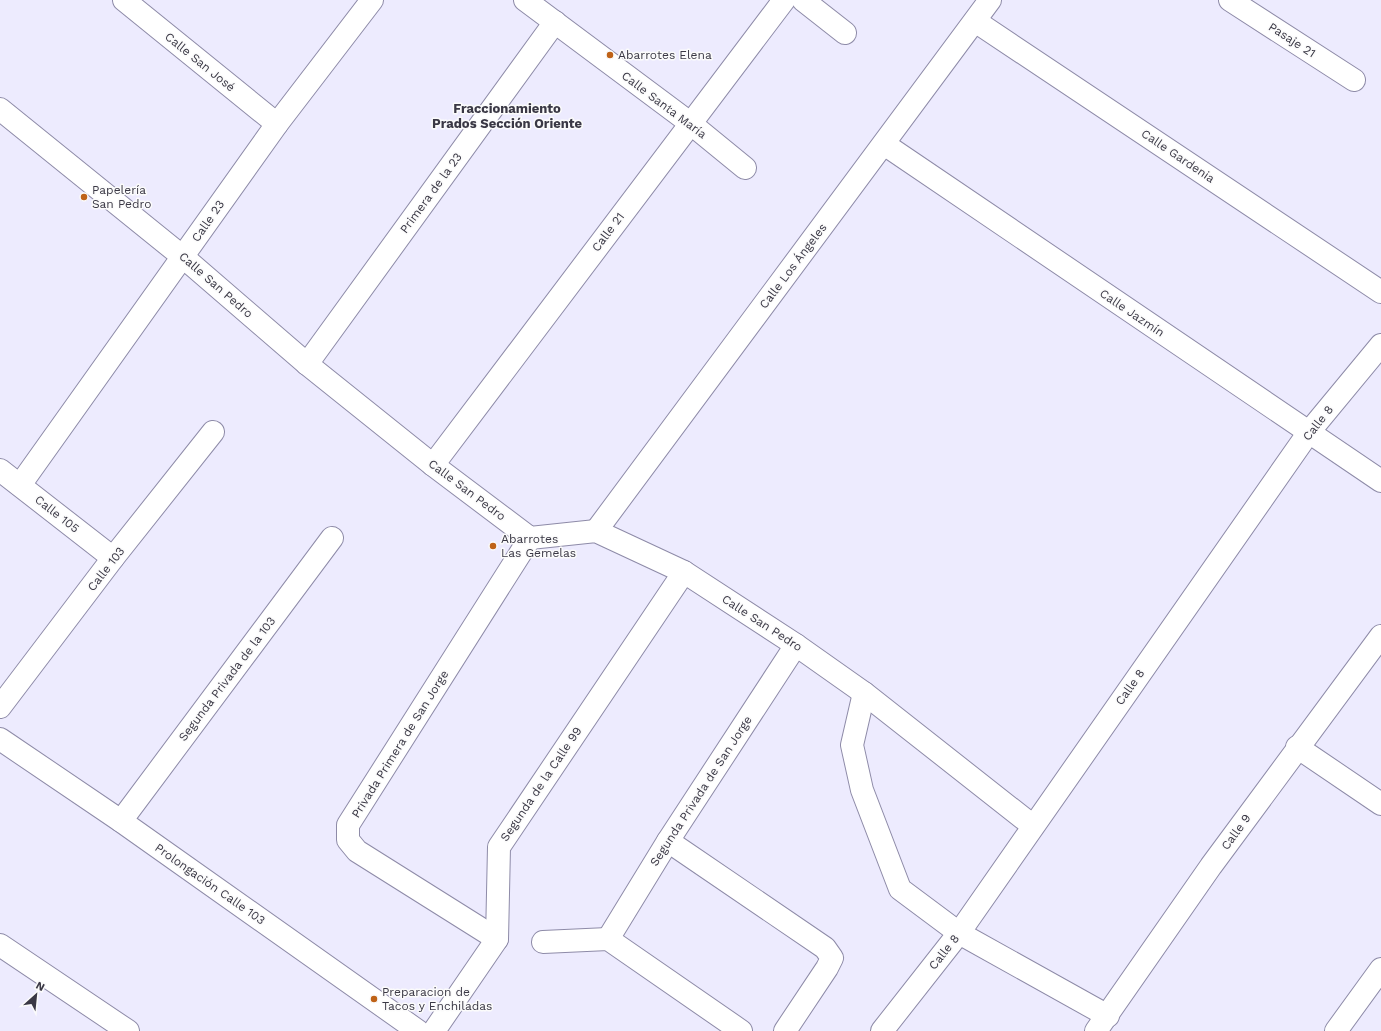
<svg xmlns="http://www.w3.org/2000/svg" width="1381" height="1031" font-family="'Work Sans',sans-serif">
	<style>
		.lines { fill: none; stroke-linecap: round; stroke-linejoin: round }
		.street-casing { stroke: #8e8ba8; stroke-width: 24 }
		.street { stroke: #fff; stroke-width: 22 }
		.poi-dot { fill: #bf6217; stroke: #fbfbfb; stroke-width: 1.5 }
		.labels { text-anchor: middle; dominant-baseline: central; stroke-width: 3; stroke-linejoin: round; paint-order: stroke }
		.street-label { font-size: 12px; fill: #3a3845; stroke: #fbfbfb }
		.poi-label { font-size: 12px; fill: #3a3845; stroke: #fbfbfb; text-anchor: start }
		.neighbourhood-label { font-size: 13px; font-weight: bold; fill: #3a3845; stroke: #fbfbfb }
	</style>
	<rect width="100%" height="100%" fill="#edebfe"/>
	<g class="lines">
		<!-- street casing -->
		<g class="street-casing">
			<g id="street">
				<polyline points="124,0 277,124"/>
				<polyline points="525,0 690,123 745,168"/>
				<polyline points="803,0 845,33"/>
				<polyline points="1230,0 1354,80"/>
				<polyline points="975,21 1381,292"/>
				<polyline points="0,109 183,257 307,364 433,465 530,538 596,531 684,572 796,645 864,693 1033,826"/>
				<polyline points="884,144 1381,481"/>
				<polyline points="307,364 555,22"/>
				<polyline points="433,465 784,0"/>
				<polyline points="0,470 113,558"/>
				<polyline points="20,485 277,124 372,0"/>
				<polyline points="596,531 990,0"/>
				<polyline points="864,693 852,745 862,790 900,889 959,933 1108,1016"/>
				<polyline points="0,707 113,558 213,432"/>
				<polyline points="0,739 121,821 418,1031"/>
				<polyline points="1297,747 1381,804"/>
				<polyline points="121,821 332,538"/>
				<polyline points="668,841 825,948 832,958 827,968 785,1031"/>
				<polyline points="497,939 357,851 348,840 348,825 530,538"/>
				<polyline points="608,939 668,841 796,645"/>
				<polyline points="543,942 608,939 741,1031"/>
				<polyline points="0,945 128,1031"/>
				<polyline points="434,1031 497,939 499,847 684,572"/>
				<polyline points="882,1031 959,933 1309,432 1381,345"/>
				<polyline points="1096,1031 1211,866 1381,636"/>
				<polyline points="1336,1031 1381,969"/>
			</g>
		</g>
		<!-- street -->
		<use href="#street" class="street"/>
	</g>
	<!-- markers -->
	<g class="poi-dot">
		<circle cx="610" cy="55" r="4"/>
		<circle cx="84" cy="197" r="4"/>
		<circle cx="493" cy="546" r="4"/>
		<circle cx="374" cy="999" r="4"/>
	</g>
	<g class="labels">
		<!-- street labels -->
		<g class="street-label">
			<text transform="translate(1292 40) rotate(33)">Pasaje 21</text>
			<text transform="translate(200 62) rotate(39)">Calle San José</text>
			<text transform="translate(664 105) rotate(37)">Calle Santa María</text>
			<text transform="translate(1178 156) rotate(34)">Calle Gardenia</text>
			<text transform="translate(431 193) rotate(-54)">Primera de la 23</text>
			<text transform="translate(208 221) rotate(-55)">Calle 23</text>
			<text transform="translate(608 232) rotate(-53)">Calle 21</text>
			<text transform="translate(793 266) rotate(-53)">Calle Los Ángeles</text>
			<text transform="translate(216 285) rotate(41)">Calle San Pedro</text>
			<text transform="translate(1132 313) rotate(34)">Calle Jazmín</text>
			<text transform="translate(1318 423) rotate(-52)">Calle 8</text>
			<text transform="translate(467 490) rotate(37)">Calle San Pedro</text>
			<text transform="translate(57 514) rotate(38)">Calle 105</text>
			<text transform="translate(106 569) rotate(-52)">Calle 103</text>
			<text transform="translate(762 623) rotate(33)">Calle San Pedro</text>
			<text transform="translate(227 679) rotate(-53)">Segunda Privada de la 103</text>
			<text transform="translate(1130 687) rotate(-55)">Calle 8</text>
			<text transform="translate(400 744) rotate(-58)">Privada Primera de San Jorge</text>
			<text transform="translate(541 784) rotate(-56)">Segunda de la Calle 99</text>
			<text transform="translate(701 791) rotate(-57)">Segunda Privada de San Jorge</text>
			<text transform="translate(1236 832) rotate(-54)">Calle 9</text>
			<text transform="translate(210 884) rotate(35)">Prolongación Calle 103</text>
			<text transform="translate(944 952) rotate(-52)">Calle 8</text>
		</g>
		<!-- poi labels -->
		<g class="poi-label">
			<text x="618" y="55">Abarrotes Elena</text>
			<text x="92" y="190">Papelería<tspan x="92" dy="14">San Pedro</tspan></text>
			<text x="501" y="539">Abarrotes<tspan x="501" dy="14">Las Gemelas</tspan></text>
			<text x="382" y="992">Preparacion de<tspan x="382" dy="14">Tacos y Enchiladas</tspan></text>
		</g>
		<!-- neighbourhood labels -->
		<g class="neighbourhood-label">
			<text x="507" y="108">Fraccionamiento<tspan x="507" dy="15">Prados Sección Oriente</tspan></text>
		</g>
	</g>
	<!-- north arrow -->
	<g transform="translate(36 995) rotate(27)" stroke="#fbfbfb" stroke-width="3" paint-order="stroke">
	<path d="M0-3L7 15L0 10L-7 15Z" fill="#3a3845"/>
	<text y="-6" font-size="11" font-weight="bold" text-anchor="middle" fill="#3a3845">N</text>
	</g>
</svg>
